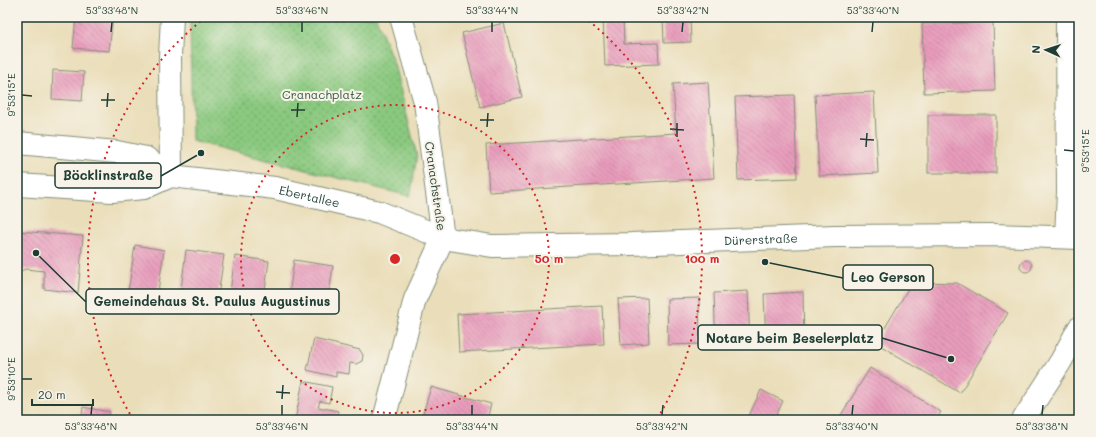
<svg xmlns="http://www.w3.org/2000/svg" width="1096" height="437" font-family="Mali,sans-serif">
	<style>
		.grass { fill: url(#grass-dots); stroke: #54835a }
		.building { fill: url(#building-back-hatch) }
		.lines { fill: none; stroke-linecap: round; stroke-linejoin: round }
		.street-casing { stroke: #848e77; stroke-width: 24 }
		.secondary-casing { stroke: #848e77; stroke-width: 24 }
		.street { stroke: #fff; stroke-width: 22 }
		.secondary { stroke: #fff; stroke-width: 22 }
		.ticks { fill: none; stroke: #1f3d34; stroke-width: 1.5 }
		.ring { fill: none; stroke: #d62828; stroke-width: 2; stroke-dasharray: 2 4 }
		.labels { text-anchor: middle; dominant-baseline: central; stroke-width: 4; stroke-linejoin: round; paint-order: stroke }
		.park-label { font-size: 12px; fill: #345943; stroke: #f7f3e8 }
		.street-label { font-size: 12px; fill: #1f3d34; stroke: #f7f3e8 }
		.centre { fill: #d62828; stroke: #f7f3e8; stroke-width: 2 }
		.ring-label { font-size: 12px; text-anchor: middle; font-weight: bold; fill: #d62828; stroke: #f7f3e8; stroke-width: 4; stroke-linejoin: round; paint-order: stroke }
		.leader { fill: none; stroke: #1f3d34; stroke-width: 1.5 }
		.callout-dot { fill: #1f3d34; stroke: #f7f3e8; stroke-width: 1.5 }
		.callout { fill: #f7f3e8; stroke: #1f3d34; stroke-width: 1.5 }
		.callout-label { font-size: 13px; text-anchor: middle; font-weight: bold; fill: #1f3d34 }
		.neatline { fill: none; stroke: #1f3d34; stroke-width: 1.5 }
		.ticks-label { font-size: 10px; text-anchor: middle; fill: #1f3d34 }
	</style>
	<defs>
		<pattern id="grass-dots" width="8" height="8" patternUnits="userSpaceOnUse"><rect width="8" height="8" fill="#8ac97f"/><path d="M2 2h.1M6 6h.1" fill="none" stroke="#70a469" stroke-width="1.8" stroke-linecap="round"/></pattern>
		<pattern id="building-back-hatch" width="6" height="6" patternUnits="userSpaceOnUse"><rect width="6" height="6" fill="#e99bbc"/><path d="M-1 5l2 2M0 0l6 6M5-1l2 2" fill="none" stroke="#bc809a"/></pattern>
	</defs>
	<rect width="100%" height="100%" fill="#f7f3e8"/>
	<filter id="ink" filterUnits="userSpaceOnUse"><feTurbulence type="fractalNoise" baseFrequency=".025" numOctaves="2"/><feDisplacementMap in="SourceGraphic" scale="8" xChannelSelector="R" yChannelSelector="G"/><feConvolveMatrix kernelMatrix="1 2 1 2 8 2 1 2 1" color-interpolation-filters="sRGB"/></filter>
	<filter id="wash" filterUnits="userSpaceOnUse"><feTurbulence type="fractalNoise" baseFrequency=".012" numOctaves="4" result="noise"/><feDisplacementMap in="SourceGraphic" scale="16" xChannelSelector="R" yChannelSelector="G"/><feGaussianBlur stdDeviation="0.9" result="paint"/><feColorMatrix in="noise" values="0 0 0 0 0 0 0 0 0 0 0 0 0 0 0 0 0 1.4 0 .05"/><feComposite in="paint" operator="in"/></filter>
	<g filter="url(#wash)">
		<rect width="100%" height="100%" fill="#eadeba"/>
		<!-- grass -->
		<polygon class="grass" points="190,17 376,17 394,64 417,156 411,192 409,196 192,141"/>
		<g id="blocks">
			<!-- building -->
			<g class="building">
				<polygon points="76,17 113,17 109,51 73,48"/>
				<polygon points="603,17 623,17 624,44 658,43 659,64 605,66"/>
				<polygon points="663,17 690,17 691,42 664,43"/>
				<polygon points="993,22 995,91 924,93 922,24"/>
				<polygon points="504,23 522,97 480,107 462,33"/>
				<polygon points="53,70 84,72 82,101 52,99"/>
				<polygon points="708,82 714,178 489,192 486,145 676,133 673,84"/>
				<polygon points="874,92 878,173 819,176 815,95"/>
				<polygon points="794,95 797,178 738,180 735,97"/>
				<rect x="928" y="115" width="68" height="58"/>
				<polygon points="17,231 83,236 78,293 44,289 44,271 25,269 18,273 18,277 17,277"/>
				<polygon points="135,245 164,250 157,298 128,293"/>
				<polygon points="186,250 224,255 218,296 181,290"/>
				<polygon points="235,256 269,261 263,304 229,299"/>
				<circle cx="1026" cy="266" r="6"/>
				<polygon points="294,260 333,266 327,309 288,303"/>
				<polygon points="912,282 957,283 1008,313 960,393 876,343"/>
				<polygon points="748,291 750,346 716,348 714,293"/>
				<polygon points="803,292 804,342 766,343 764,294"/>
				<polygon points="647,298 649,343 621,345 618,299"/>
				<polygon points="699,298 700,344 668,345 667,299"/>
				<polygon points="602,306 604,344 459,352 457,314"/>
				<polygon points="314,339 360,350 363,355 362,361 356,364 350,363 349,374 336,372 336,377 307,370"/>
				<polygon points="870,368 941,412 936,420 838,420"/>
				<polygon points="303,381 332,387 329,403 320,401 318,407 338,411 336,420 295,420"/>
				<polygon points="431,387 491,404 487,420 421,420"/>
				<polygon points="761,390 783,401 774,420 747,420"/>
				<polygon points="83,407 110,412 108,420 81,420"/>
			</g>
		</g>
	</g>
	<g filter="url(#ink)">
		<use href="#blocks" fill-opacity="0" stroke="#848e77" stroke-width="1"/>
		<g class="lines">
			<!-- street casing -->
			<g class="street-casing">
				<g id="street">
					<polyline points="171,176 170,56 172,17"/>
					<polyline points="1066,237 1068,192 1067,17"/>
					<polyline points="384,420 415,299 443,238 425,102 401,17"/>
					<polyline points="1023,420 1061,361 1079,328"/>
				</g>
			</g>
			<!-- secondary casing -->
			<g class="secondary-casing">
				<g id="secondary">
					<polyline points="17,143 117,152 146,158 171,176"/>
					<path id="s1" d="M17,185L112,191L144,188L171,176L275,188L379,212L443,238L492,246L631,244L835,236L994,235L1079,238"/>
				</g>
			</g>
			<!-- street -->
			<use href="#street" class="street"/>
			<!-- secondary -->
			<use href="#secondary" class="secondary"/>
		</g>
	</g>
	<!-- ticks -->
	<path class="ticks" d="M111,32L112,22M302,32V22M492,32V22M682,32L683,22M872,32L873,22M22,95L32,96M101,100H115M107,107L108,93M291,110H305M297,117L298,103M480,120H494M487,127L488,113M670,129L684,130M677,137V123M860,139L874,140M866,147L867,133M1064,150L1074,151M22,379H32M276,392L290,393M282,399L283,385M91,415L92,405M282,415V405M472,415V405M662,415L663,405M852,415L853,405M1042,415L1043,405"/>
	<!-- distance rings -->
	<g class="ring">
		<circle cx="395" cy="259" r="154"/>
		<path d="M133 419A307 307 0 0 1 206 17M584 17A307 307 0 0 1 657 419"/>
	</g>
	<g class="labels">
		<!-- park labels -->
		<g class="park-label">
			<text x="322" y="94">Cranachplatz</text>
		</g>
		<!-- street labels -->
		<g class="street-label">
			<text transform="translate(436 186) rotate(82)">Cranachstraße</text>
			<text stroke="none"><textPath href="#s1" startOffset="297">Ebertallee</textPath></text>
			<text stroke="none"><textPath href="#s1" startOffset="756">Dürerstraße</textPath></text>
		</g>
	</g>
	<circle cx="395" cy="259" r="6" class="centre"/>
	<g class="ring-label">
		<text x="549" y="263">50 m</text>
		<text x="702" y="263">100 m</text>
	</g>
	<!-- callouts -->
	<path class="leader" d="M201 153L161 176M765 262L843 278M36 253L86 302M951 359L882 338"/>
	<g class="callout-dot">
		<circle cx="201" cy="153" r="4"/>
		<circle cx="765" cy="262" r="4"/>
		<circle cx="36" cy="253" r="4"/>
		<circle cx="951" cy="359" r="4"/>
	</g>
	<g class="callout">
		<rect x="55" y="163" width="106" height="25" rx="4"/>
		<rect x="843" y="265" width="90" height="25" rx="4"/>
		<rect x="86" y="289" width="253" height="25" rx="4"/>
		<rect x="698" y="325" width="184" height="25" rx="4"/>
	</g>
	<g class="callout-label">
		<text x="108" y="180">Böcklinstraße</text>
		<text x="888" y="282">Leo Gerson</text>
		<text x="212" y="306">Gemeindehaus St. Paulus Augustinus</text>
		<text x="790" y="343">Notare beim Beselerplatz</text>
	</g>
	<!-- margin -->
	<rect width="1096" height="437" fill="none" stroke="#f7f3e8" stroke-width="44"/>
	<!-- north arrow -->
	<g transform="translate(1046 50) rotate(273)" stroke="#f7f3e8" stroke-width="3" paint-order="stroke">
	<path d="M0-3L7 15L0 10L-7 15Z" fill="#1f3d34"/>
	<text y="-6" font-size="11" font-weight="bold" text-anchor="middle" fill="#1f3d34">N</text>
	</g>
	<!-- scale -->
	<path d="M32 399v6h61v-6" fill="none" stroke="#1f3d34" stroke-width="2"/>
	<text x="38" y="399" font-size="12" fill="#1f3d34" stroke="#f7f3e8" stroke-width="3" paint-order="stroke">20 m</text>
	<rect x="22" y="22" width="1052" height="393" class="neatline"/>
	<g class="ticks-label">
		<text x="112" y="14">53°33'48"N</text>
		<text x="302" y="14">53°33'46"N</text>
		<text x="492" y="14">53°33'44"N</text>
		<text x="683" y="14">53°33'42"N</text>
		<text x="873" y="14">53°33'40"N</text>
		<text transform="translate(11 95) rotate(-90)" y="4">9°53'15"E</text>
		<text transform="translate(1085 151) rotate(-90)" y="4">9°53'15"E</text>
		<text transform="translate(11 379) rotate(-90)" y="4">9°53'10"E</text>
		<text x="91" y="430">53°33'48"N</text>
		<text x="282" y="430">53°33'46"N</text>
		<text x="472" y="430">53°33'44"N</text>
		<text x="662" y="430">53°33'42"N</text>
		<text x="852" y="430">53°33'40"N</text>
		<text x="1042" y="430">53°33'38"N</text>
	</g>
</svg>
